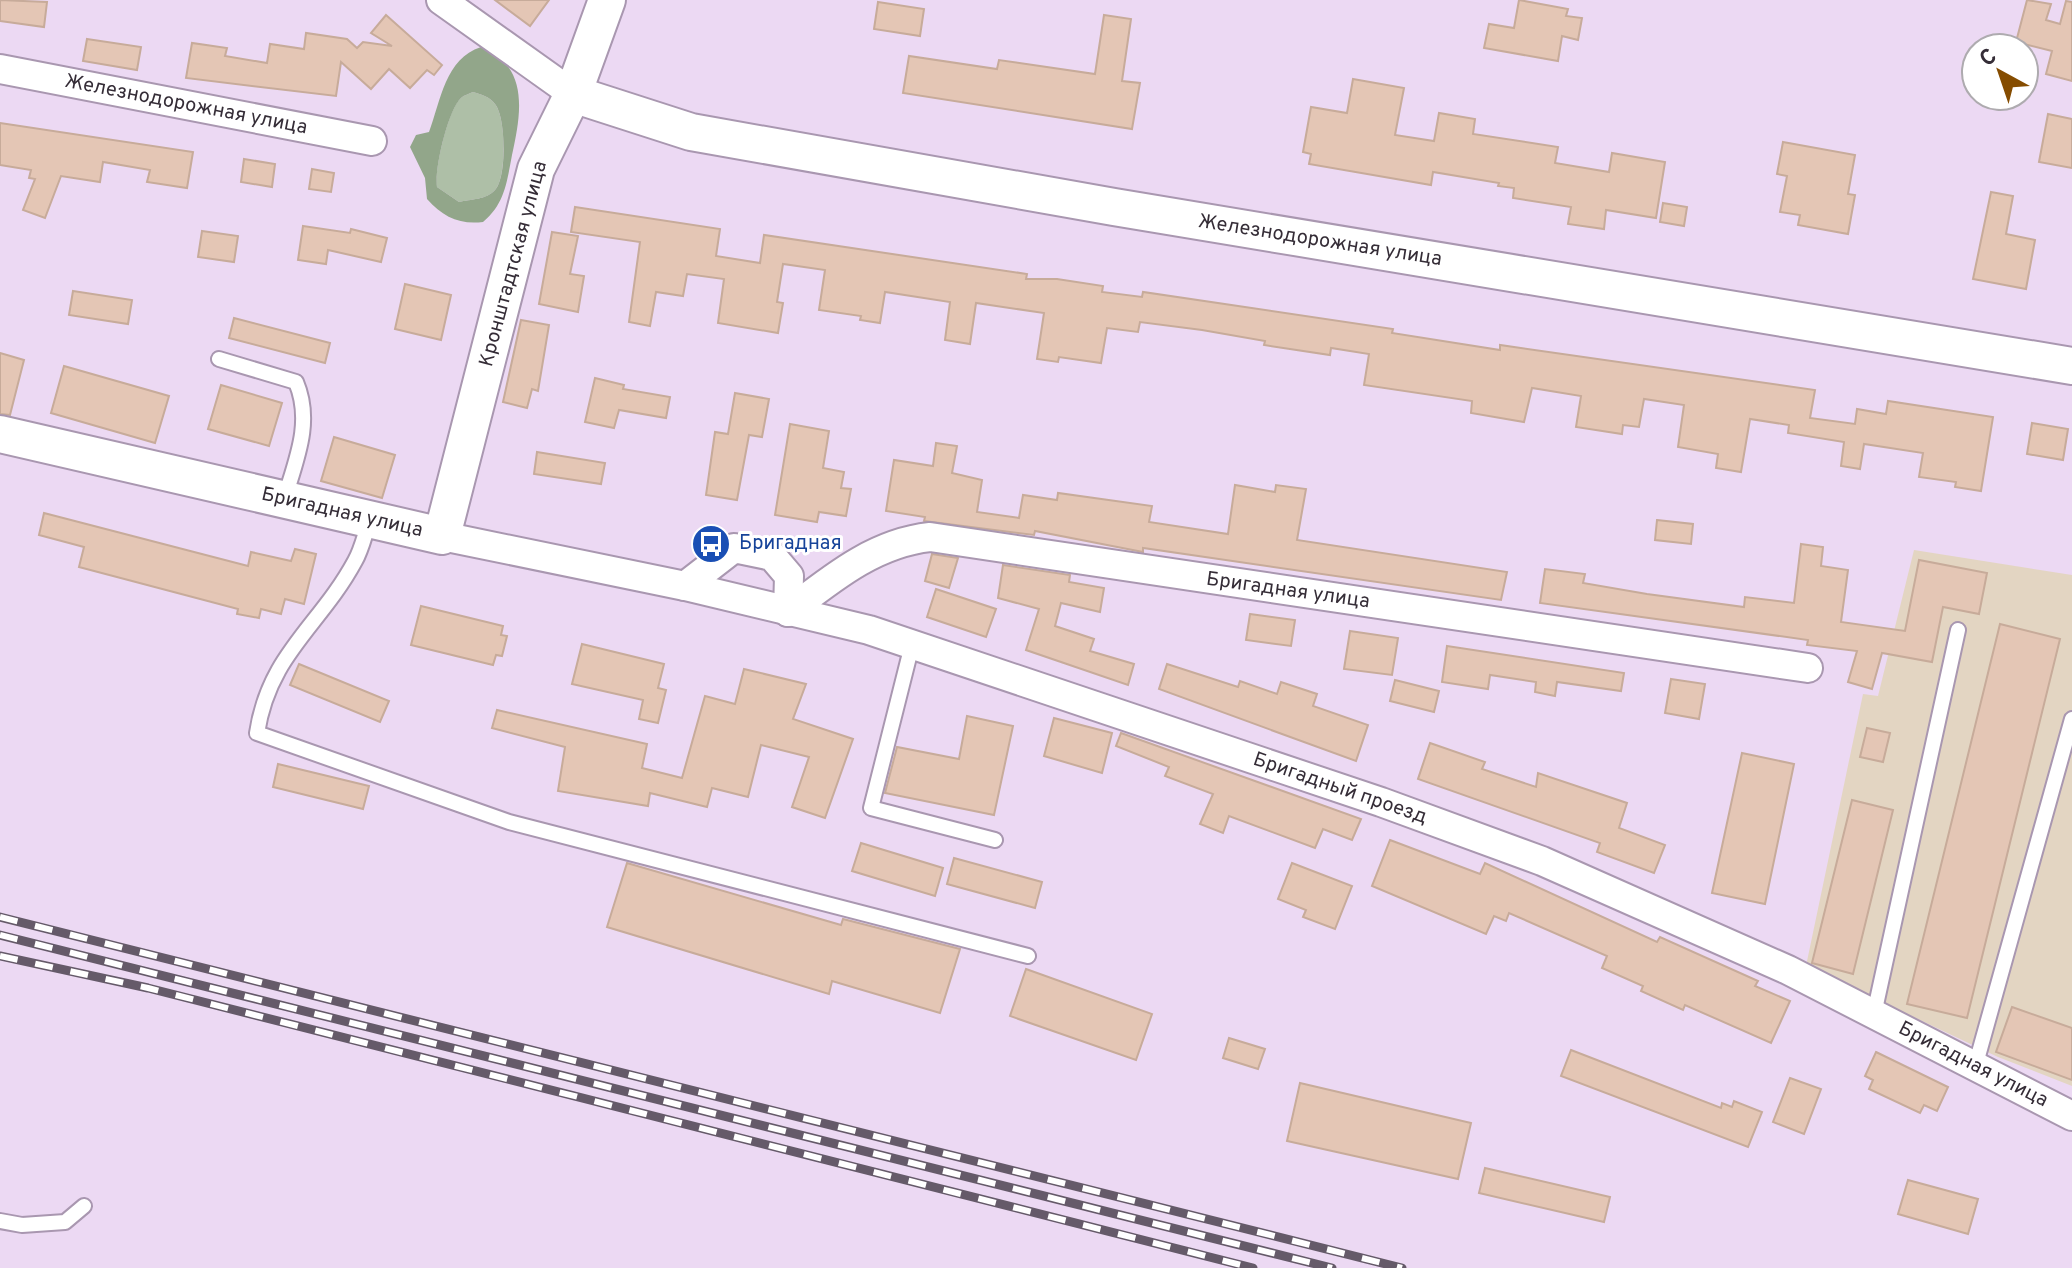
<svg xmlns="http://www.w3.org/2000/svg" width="2072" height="1268" font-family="Overpass,sans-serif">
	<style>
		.commercial { fill: #e3d5c2 }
		.green { fill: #aebfa7 }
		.forest { fill: #92a68a; fill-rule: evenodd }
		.building { fill: #e4c6b5; stroke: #c7ab9a; stroke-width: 2 }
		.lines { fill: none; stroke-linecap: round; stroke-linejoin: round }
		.service-casing { stroke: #a997b0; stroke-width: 18 }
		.minor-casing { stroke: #a997b0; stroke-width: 32 }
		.tertiary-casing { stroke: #a997b0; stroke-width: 40 }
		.service { stroke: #fff; stroke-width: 14 }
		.minor { stroke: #fff; stroke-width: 28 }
		.tertiary { stroke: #fff; stroke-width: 36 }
		.rail-casing { stroke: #655a69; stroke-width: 9 }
		.rail { stroke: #fff; stroke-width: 6; stroke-dasharray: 18; stroke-linecap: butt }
		.labels { text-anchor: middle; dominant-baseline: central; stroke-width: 6; stroke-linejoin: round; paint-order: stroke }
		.street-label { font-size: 20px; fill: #352d37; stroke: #fff }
		.transit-label { font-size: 20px; fill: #164399; stroke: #fff; text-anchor: start }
	</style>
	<rect width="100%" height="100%" fill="#ecd9f3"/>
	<!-- commercial -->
	<polygon class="commercial" points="1914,550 2072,575 2072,1086 1998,1057 1806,966 1863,694 1878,696"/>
	<!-- green -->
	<path class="green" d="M473,92C482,95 489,96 495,104C506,117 507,178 495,190C486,200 471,199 459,202L437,187C434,171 448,109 461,98C464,95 469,94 473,92Z"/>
	<!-- forest -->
	<path class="forest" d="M481,47C530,66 521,114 512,155C507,181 505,204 483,222C460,225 443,217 427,199L425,178L410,147L416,135L429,132C441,100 445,59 481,47ZM473,92C482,95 489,96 495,104C506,117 507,178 495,190C486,200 471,199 459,202L437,187C434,170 448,110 461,98C464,95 469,94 473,92Z"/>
	<!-- building -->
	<g class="building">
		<polygon points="0,0 47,2 44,27 0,21"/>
		<polygon points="495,0 549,0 530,26"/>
		<polygon points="1519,0 1568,9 1566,16 1582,18 1578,40 1562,36 1558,61 1484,48 1489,24 1514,28"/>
		<polygon points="2027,0 2051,4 2046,20 2060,24 2066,1 2072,2 2072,81 2046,74 2052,51 2016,42"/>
		<polygon points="878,2 924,9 920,36 874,29"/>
		<polygon points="386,15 442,65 434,75 427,70 410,88 389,69 371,89 341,62 336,96 186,78 192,43 227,48 225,56 267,63 270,44 304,49 306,33 347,39 357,48 363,42 392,46 371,33"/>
		<polygon points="1104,15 1131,19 1122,81 1140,83 1132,129 903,93 909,56 997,69 999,60 1095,74"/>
		<polygon points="87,39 141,47 137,70 83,61"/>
		<polygon points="1353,79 1404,88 1395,135 1434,141 1439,113 1475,119 1473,134 1558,147 1555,163 1609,172 1612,153 1665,162 1656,218 1606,210 1604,229 1568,224 1571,207 1513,198 1514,188 1498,186 1499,183 1433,172 1431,185 1309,164 1311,154 1303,152 1311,107 1347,113"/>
		<polygon points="2048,114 2072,119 2072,168 2039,162"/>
		<polygon points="0,123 193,152 187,188 147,182 150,170 103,162 100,182 61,176 45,218 23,210 35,179 29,178 31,170 0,165"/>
		<polygon points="1783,142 1855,155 1848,194 1855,195 1848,234 1798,225 1800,215 1780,212 1787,176 1777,174"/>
		<polygon points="244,159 275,164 272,187 241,182"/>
		<polygon points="312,169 334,173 331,192 309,189"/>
		<polygon points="1991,192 2013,196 2006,234 2035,240 2026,289 1973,279"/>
		<polygon points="1663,203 1687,207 1684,226 1660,222"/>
		<polygon points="575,207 720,229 716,256 760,263 764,235 1027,274 1026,279 1057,279 1103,286 1102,292 1142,297 1143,292 1393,329 1392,333 1500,350 1500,345 1815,390 1810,418 1855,424 1857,409 1886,414 1888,401 1993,417 1981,491 1955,487 1956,482 1919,477 1923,453 1864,444 1860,469 1841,466 1844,442 1788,433 1789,425 1750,419 1741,472 1716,468 1718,454 1678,447 1684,405 1644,399 1639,427 1623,425 1622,434 1576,427 1581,396 1532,388 1524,422 1471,413 1472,401 1364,385 1369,354 1331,348 1330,355 1264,345 1265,341 1202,330 1140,322 1138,332 1107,328 1101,363 1059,357 1058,362 1037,359 1044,313 976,303 970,344 945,340 950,302 885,292 880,323 860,320 861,316 819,310 825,270 783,264 777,302 783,303 778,333 718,323 724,279 687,274 683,296 656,292 650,326 629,322 640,242 571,232"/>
		<polygon points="303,226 350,233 351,229 387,238 381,262 328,250 326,264 298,260"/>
		<polygon points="202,231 238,236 234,262 198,257"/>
		<polygon points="552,232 578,236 570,274 584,276 578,312 539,304"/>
		<polygon points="405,284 451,295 441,340 395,329"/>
		<polygon points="73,291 132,300 128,324 69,315"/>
		<polygon points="234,318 330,343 325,363 229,338"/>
		<polygon points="521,320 549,325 538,391 532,389 527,408 503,402"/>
		<polygon points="0,353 24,360 10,415 0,414"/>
		<polygon points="64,366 169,396 155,443 51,413"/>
		<polygon points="595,378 624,385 623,389 670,397 666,418 619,410 614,428 585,422"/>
		<polygon points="221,385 282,403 269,446 208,429"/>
		<polygon points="735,393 769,399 762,437 749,435 737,500 706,495 715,432 728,434"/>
		<polygon points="2032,423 2068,429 2063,460 2027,454"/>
		<polygon points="790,424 829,431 823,468 844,472 841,488 851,489 846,516 819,512 817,522 775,515"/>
		<polygon points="334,437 395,455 382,498 321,481"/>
		<polygon points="936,443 957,446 952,473 982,480 977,512 1019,518 1023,495 1057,500 1058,493 1152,506 1149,522 1228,534 1235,485 1275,492 1276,485 1306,489 1297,540 1507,572 1501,600 1143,548 1143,552 1035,531 1034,535 924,521 925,517 886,511 894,460 933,466"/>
		<polygon points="537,452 605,463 601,484 534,474"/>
		<polygon points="44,513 248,566 251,552 291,561 295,549 316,554 304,604 285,599 281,614 261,609 259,618 237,614 238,609 79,567 84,547 39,535"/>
		<polygon points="1657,520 1693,524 1691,544 1655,540"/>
		<polygon points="1801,544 1823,547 1821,566 1848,570 1841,622 1905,631 1919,560 1987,573 1979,614 1943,607 1932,662 1882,653 1872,689 1848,682 1857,651 1807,645 1808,640 1540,603 1545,569 1585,574 1583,583 1647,594 1744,607 1745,597 1794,603"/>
		<polygon points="932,554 958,558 949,588 925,581"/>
		<polygon points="1003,565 1070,575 1069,582 1104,588 1100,612 1061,603 1055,626 1094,639 1090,651 1134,664 1128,685 1026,650 1039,609 998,598"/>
		<polygon points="936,589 996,609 986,637 927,617"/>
		<polygon points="421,606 503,626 501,635 507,636 502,656 496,655 493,665 411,645"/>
		<polygon points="1250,614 1295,620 1291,646 1246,640"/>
		<polygon points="2000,624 2060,639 1967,1018 1907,1004"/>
		<polygon points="1350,631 1398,638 1392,675 1344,669"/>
		<polygon points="582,644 664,664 658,688 666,690 658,723 639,719 643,700 572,684"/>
		<polygon points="1447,646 1624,673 1621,691 1557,682 1555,696 1535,692 1536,682 1490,675 1488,689 1442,682"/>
		<polygon points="299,664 389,701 380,722 290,685"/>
		<polygon points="1167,664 1238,687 1240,681 1277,694 1281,682 1317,694 1313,706 1368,725 1356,761 1159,689"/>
		<polygon points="744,669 806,684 793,719 853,739 825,818 792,807 809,757 761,745 748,797 712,788 707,807 650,793 648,806 558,791 565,747 492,728 497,710 647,744 642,768 682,778 705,696 735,704"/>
		<polygon points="1671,679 1705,684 1699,719 1665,713"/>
		<polygon points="1395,680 1439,691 1434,712 1390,701"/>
		<polygon points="967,716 1013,726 994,815 885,793 897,747 959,759"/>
		<polygon points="1054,718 1112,733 1102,773 1044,756"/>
		<polygon points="1867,728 1890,733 1883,762 1860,757"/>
		<polygon points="1121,733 1361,819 1352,840 1323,829 1315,848 1229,816 1223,833 1200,824 1213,794 1165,776 1169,767 1116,746"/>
		<polygon points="1430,743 1485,762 1482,769 1536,787 1538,773 1627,803 1619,828 1665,845 1654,873 1597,852 1600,843 1418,779"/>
		<polygon points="1742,753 1794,764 1765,904 1712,893"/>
		<polygon points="278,764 369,786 363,809 273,787"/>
		<polygon points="1852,800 1893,810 1853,974 1812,963"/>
		<polygon points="1390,840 1480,874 1485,863 1657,942 1660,937 1758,981 1755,986 1790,1001 1771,1043 1685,1005 1683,1010 1641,991 1643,986 1602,968 1607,956 1509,913 1506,921 1494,916 1486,934 1372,886"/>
		<polygon points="861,843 943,868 935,896 852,871"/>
		<polygon points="954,858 1042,882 1035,908 947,884"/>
		<polygon points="627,863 841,925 843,919 960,949 940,1013 832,981 829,994 607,927"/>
		<polygon points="1292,863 1352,886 1335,929 1303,917 1306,910 1278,899"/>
		<polygon points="1026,969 1152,1014 1136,1060 1010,1016"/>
		<polygon points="2012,1007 2072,1028 2072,1080 1996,1052"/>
		<polygon points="1229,1038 1265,1049 1258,1069 1223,1058"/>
		<polygon points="1571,1050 1721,1108 1722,1103 1732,1107 1734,1101 1762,1112 1748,1147 1561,1076"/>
		<polygon points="1876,1052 1948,1087 1937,1111 1924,1105 1920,1113 1869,1089 1873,1080 1865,1076"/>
		<polygon points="1790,1078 1821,1089 1804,1134 1773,1122"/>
		<polygon points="1300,1083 1471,1123 1458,1179 1287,1141"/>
		<polygon points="1485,1168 1610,1197 1604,1222 1479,1193"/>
		<polygon points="1908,1180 1978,1199 1968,1234 1898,1214"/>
	</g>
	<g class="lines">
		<!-- service casing -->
		<g class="service-casing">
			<g id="service">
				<path d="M219,359L296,382C313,422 296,460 284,500"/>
				<path d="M370,520C365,533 362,549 355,561C320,626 269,654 257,733L509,822L1028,956"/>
				<polyline points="912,645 871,808 995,840"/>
				<polyline points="1874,1014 1958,630"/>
				<polyline points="1975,1067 2072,719"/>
				<polyline points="0,1221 22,1225 65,1222 84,1206"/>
			</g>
		</g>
		<!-- minor casing -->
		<g class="minor-casing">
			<g id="minor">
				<polyline points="441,0 573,94"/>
				<polyline points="0,69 372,141"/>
				<polyline points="442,536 685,586 869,630 1381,802 1542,861 1788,970 2072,1116"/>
				<polyline points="685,586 734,548 772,556 789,576 788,612"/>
				<path d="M788,612C831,579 874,543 930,537L1808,668"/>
			</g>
		</g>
		<!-- tertiary casing -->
		<g class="tertiary-casing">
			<g id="tertiary">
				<polyline points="573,94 691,132 1114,207 2072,366"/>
				<polyline points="0,434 442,536 536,169 573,94 607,0"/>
			</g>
		</g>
		<!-- service -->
		<use href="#service" class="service"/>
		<!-- minor -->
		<use href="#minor" class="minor"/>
		<!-- tertiary -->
		<use href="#tertiary" class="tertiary"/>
		<!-- rail casing -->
		<g class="rail-casing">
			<g id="rail">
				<polyline points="0,917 1402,1268"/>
				<polyline points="0,935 1332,1268"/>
				<polyline points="0,956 148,988 1253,1268"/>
			</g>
		</g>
		<!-- rail -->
		<use href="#rail" class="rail"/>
	</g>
	<!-- icons -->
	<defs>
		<g id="bus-disc" transform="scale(2)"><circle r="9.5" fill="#1a4fb4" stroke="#fff"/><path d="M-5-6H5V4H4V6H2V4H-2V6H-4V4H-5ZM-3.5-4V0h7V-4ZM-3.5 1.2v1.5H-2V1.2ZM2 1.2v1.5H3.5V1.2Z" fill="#fff"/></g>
	</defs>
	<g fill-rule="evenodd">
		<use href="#bus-disc" x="711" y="544"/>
	</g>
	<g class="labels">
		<!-- street labels -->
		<g class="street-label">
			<text transform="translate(186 105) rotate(11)">Железнодорожная улица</text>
			<text transform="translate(1320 241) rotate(9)">Железнодорожная улица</text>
			<text transform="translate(514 264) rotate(-75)">Кронштадтская улица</text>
			<text transform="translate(342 513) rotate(13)">Бригадная улица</text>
			<text transform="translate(1288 591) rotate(8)">Бригадная улица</text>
			<text transform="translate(1340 789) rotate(19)">Бригадный проезд</text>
			<text transform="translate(1973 1065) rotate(27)">Бригадная улица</text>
		</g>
		<!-- transit labels -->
		<g class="transit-label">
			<text x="739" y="544">Бригадная</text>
		</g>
	</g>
	<!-- north arrow -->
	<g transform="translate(2000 72) rotate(320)"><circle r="38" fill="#ffffff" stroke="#aeabaf" stroke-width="2"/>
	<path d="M0-6L14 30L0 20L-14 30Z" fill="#854c00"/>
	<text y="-12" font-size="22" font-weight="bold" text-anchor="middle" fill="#352d37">С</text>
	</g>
</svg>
